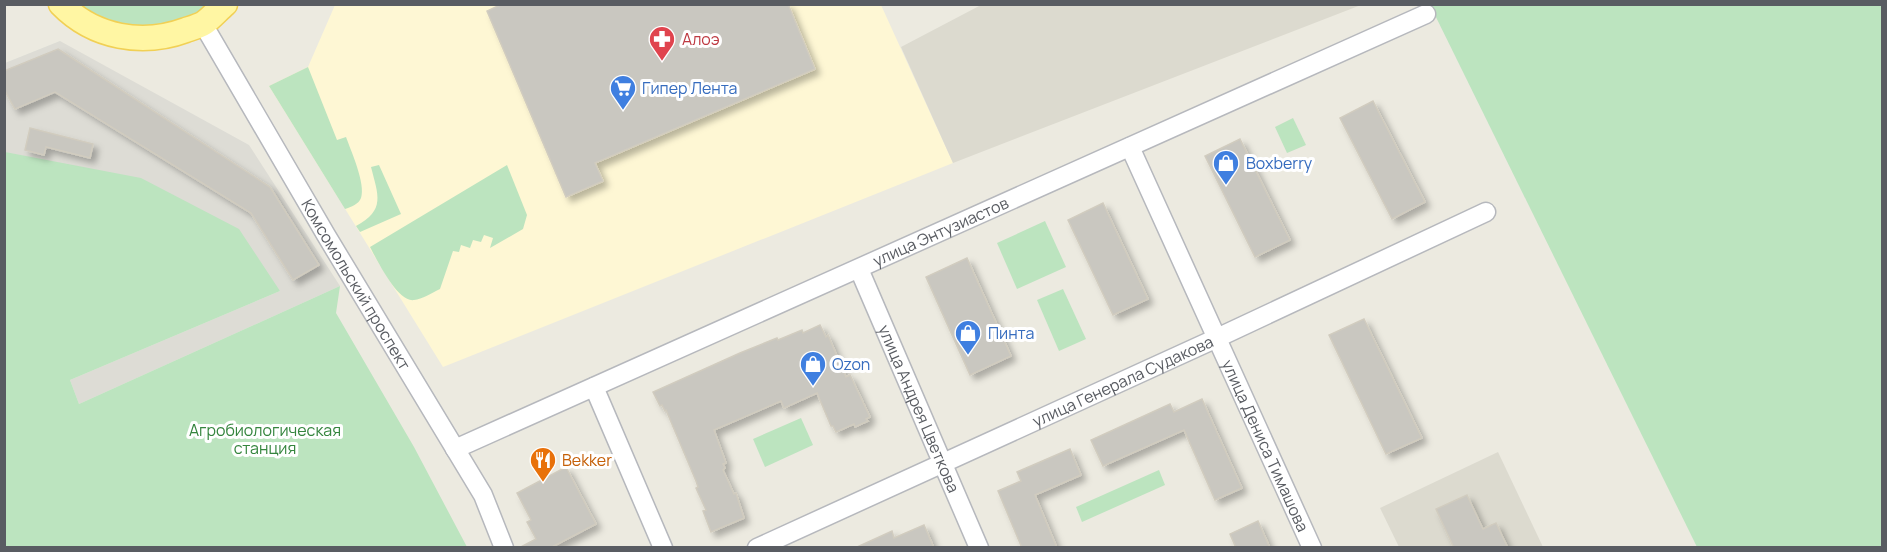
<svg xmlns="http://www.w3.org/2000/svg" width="1887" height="552" font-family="Manrope,sans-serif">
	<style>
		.commercial { fill: #fef7d4 }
		.industrial { fill: #dddcd5 }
		.education { fill: #dcdacf }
		.green { fill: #bce4bf }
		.building { fill: #c9c7c0; stroke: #d1ccbf; stroke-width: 1.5; filter: url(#shadow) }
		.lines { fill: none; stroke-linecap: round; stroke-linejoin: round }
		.minor-casing { stroke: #b6b8bd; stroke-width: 21 }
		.major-casing { stroke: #f1d055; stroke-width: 27 }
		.minor { stroke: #fff; stroke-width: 18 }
		.major { stroke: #fff6a3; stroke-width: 24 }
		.labels { text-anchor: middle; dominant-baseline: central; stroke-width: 6; stroke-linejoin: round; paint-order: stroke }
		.health-label { font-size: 16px; fill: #be3a42; stroke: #fff; text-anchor: start }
		.shop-label { font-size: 16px; fill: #366cbe; stroke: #fff; text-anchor: start }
		.street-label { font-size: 16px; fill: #595c62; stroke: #fff }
		.park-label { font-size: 16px; fill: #35853e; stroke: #fff }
		.food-label { font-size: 16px; fill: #c56008; stroke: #fff; text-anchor: start }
	</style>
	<defs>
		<filter id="shadow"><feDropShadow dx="5" dy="5" stdDeviation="3" flood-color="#0004"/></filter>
	</defs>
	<rect width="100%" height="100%" fill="#eceae0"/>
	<!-- commercial -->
	<polygon class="commercial" points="335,5 881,5 953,163 443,367 269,86 308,67"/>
	<!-- industrial -->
	<polygon class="industrial" points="60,41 249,145 340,286 79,404 70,380 280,291 5,152 5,63"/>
	<!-- education -->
	<g class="education">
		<polygon points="981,5 981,4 1361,5 953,163 901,47"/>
		<polygon points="1498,452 1543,547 1399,547 1380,508"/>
	</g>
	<!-- green -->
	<g class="green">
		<polygon points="74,5 208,5 192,17 154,31 111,27"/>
		<polygon points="1430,5 1882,5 1882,547 1697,547"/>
		<path d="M308,67L337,140L346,137C351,151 366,184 361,198C359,204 351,207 345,209L269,86Z"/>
		<polygon points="1293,118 1306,145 1287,153 1275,127"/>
		<polygon points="5,152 141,178 239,229 280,291 70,380 79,404 340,286 336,313 414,447 467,547 5,547"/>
		<path d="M379,165L401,214L360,232L356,226C386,210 378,195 371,167Z"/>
		<path d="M507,165L527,215L523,229L490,248L493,238L484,235L481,242L473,240L470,248L461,245L459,252L453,251L440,289C432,293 422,299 414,300C398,303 377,260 370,247Z"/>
		<polygon points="1045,221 1066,267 1017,289 997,243"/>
		<polygon points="1063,289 1086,339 1059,351 1037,300"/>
		<polygon points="801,418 813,445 765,467 753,439"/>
		<polygon points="1159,470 1165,485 1082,522 1076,507"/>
	</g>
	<!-- building -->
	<g class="building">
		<polygon points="502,4 788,4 815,69 595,163 603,181 566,197 487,11"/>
		<polygon points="58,49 270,187 319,265 293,280 251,213 55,92 15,109 4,89 4,71"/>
		<polygon points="1373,101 1425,202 1392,219 1340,118"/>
		<polygon points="30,128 93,144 90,158 46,147 44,155 25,150"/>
		<polygon points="1240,139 1290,240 1255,257 1205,156"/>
		<polygon points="1103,203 1148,299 1113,315 1068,220"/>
		<polygon points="967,258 1011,356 970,375 926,277"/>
		<polygon points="1364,319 1422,438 1386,454 1329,335"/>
		<polygon points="820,325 826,337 828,335 846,377 850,375 870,417 866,419 868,421 855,427 854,424 836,432 833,426 831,426 817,393 784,408 781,401 714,430 726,463 723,464 725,468 723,470 734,494 736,493 744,518 711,532 703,511 706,510 696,488 698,487 696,481 666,410 665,411 662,405 660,406 653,392 740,353 777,338 778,340 802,330 803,333"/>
		<polygon points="1202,399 1242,488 1215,500 1184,430 1103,466 1091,440 1170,404 1174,412"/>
		<polygon points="1070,449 1081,475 1035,495 1057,548 1022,548 998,491 1021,481 1017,472"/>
		<polygon points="566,467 596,524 550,548 519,548 536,539 527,522 531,520 517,493"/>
		<polygon points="1467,495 1483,529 1496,523 1508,548 1454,548 1436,509"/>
		<polygon points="1258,521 1270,548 1236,548 1230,534"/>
		<polygon points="924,525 934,548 855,548 892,531 894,538"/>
	</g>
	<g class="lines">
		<!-- minor casing -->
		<g class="minor-casing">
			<g id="minor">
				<path id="s1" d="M203,24L326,235L483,495L504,548"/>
				<path id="s2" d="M1130,147L1312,548"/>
				<path id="s3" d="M859,269L979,548"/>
				<polyline points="594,387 663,548"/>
				<path id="s4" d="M455,449L1426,14"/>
				<path id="s5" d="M757,548L1217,338L1486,212"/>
			</g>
		</g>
		<!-- major casing -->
		<g class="major-casing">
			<path id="major" d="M61,4C94,38 143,46 186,30C192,28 199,26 204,23C211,18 218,10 225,4"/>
		</g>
		<!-- minor -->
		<use href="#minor" class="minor"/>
		<!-- major -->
		<use href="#major" class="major"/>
	</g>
	<!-- icons -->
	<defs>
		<g id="pharmacy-pin" transform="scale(1.35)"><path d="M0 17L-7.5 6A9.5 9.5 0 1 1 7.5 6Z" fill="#e0444e" stroke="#fff"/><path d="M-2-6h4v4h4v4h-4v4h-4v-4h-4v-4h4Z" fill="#fff"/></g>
		<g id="supermarket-pin" transform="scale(1.35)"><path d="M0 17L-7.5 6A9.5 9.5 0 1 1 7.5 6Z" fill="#3f7fe0" stroke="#fff"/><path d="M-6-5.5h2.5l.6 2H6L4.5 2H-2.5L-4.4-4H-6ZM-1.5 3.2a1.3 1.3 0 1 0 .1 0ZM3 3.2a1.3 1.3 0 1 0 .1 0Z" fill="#fff"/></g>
		<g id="shop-pin" transform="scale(1.35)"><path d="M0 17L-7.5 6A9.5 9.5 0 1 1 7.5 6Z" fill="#3f7fe0" stroke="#fff"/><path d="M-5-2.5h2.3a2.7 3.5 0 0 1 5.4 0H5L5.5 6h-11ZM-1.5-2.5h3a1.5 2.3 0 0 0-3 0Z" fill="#fff"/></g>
		<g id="restaurant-pin" transform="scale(1.35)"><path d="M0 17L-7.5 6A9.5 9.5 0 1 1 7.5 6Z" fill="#e8710a" stroke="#fff"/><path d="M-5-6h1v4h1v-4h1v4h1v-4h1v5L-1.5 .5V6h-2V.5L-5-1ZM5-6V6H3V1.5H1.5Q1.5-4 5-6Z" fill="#fff"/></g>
	</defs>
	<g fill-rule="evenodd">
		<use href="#pharmacy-pin" x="662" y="39"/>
		<use href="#supermarket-pin" x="623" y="88"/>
		<use href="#shop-pin" x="1226" y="163"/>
		<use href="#shop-pin" x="968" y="333"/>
		<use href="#shop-pin" x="813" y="364"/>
		<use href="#restaurant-pin" x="543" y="460"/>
	</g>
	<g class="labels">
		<!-- health labels -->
		<g class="health-label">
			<text x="682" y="39">Алоэ</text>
		</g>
		<!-- shop labels -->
		<g class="shop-label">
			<text x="642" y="88">Гипер Лента</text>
			<text x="1246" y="163">Boxberry</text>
			<text x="988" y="333">Пинта</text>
			<text x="832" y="364">Ozon</text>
		</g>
		<!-- street labels -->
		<g class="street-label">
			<text stroke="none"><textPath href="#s4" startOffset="532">улица Энтузиастов</textPath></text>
			<text stroke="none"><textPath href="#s1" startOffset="302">Комсомольский проспект</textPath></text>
			<text stroke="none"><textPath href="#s5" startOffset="402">улица Генерала Судакова</textPath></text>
			<text stroke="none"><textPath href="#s3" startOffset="152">улица Андрея Цветкова</textPath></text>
			<text stroke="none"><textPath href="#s2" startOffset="328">улица Дениса Тимашова</textPath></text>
		</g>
		<!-- park labels -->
		<g class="park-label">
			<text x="265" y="430">Агробиологическая<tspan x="265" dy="18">станция</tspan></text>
		</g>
		<!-- food labels -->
		<g class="food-label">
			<text x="562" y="460">Bekker</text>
		</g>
	</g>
	<!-- border -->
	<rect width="1887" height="552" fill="none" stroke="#595c62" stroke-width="12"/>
</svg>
